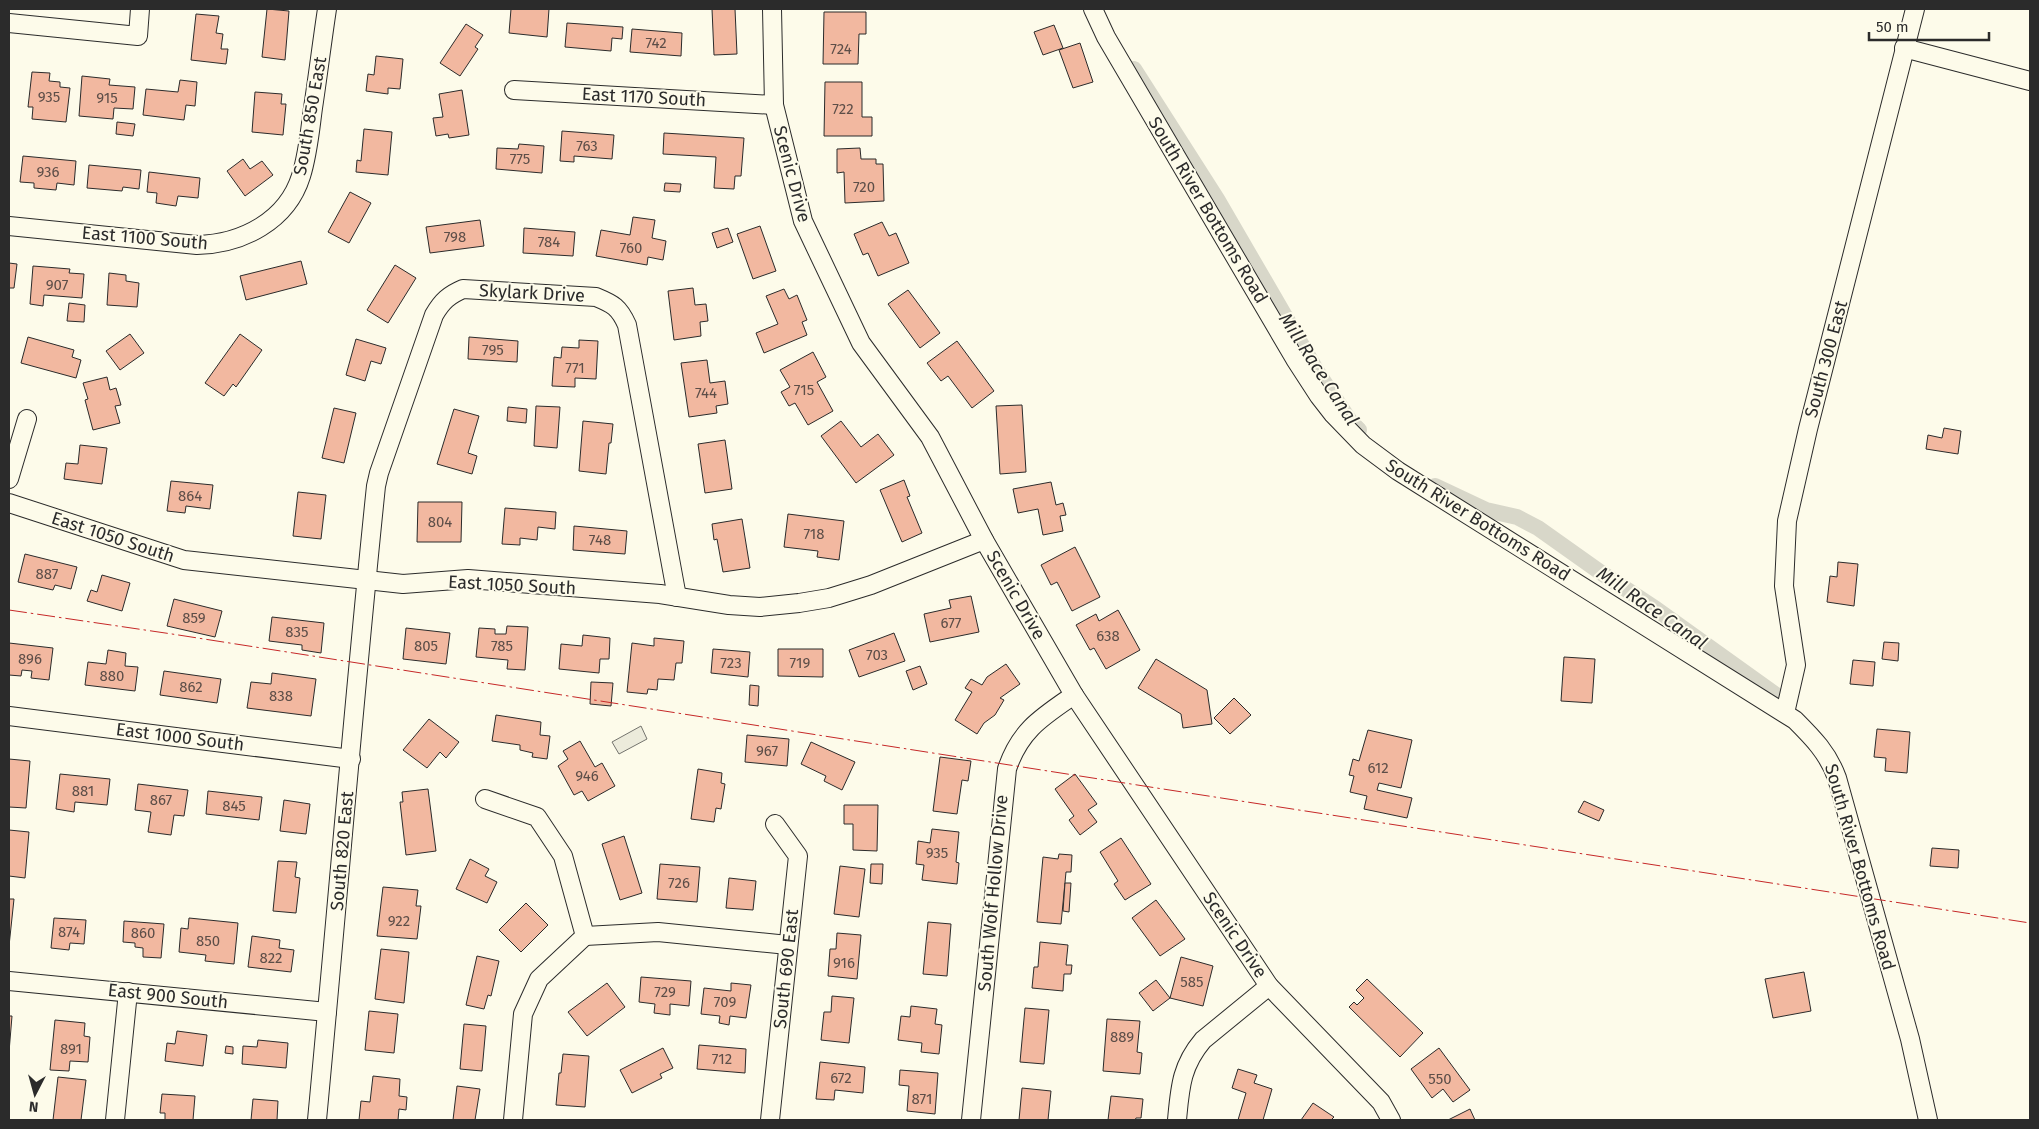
<svg xmlns="http://www.w3.org/2000/svg" width="2039" height="1129" font-family="'Fira Sans',sans-serif">
	<style>
		.green { fill: #ecebdb; stroke: #74746e }
		.lines { fill: none; stroke-linecap: round; stroke-linejoin: round }
		.canal { stroke: #d8d7c9; stroke-width: 16 }
		.building { fill: #f2b8a0; stroke: #2b2b2b }
		.minor-casing { stroke: #2b2b2b; stroke-width: 20 }
		.minor { stroke: #fdfbea; stroke-width: 18 }
		.power { stroke: #c62828; stroke-width: 1; stroke-dasharray: 18 4 2.5 4; stroke-linecap: butt }
		.labels { text-anchor: middle; dominant-baseline: central; stroke-width: 4; stroke-linejoin: round; paint-order: stroke }
		.number-label { font-size: 15px; fill: #5d4e48 }
		.street-label { font-size: 18px; fill: #2b2b2b; stroke: #fdfbea }
		.water-label { font-size: 19px; font-style: italic; fill: #2b2b2b; stroke: #fdfbea }
	</style>
	<rect width="100%" height="100%" fill="#fdfbea"/>
	<!-- green -->
	<polygon class="green" points="641,726 647,739 619,754 612,742"/>
	<g class="lines">
		<!-- canal -->
		<g class="canal">
			<polyline points="1134,69 1217,199 1318,373 1350,421 1359,430"/>
			<polyline points="1435,486 1486,510 1517,517 1538,528 1600,572 1656,609 1776,695"/>
		</g>
	</g>
	<!-- building -->
	<g class="building">
		<polygon points="267,9 289,11 285,60 262,57"/>
		<polygon points="511,9 549,9 547,37 509,33"/>
		<polygon points="712,9 735,9 737,54 714,55"/>
		<polygon points="824,12 866,12 866,34 859,34 858,64 823,64"/>
		<polygon points="196,14 219,16 216,33 223,34 221,49 228,49 226,64 191,60"/>
		<polygon points="567,23 623,27 622,39 612,38 611,51 565,47"/>
		<polygon points="466,24 483,35 475,47 478,49 460,76 440,63"/>
		<polygon points="1054,25 1063,48 1043,55 1034,32"/>
		<polygon points="632,29 682,33 681,56 630,52"/>
		<polygon points="1080,43 1093,82 1073,88 1059,50"/>
		<polygon points="376,56 403,59 400,89 388,88 388,94 366,91 368,74 374,75"/>
		<polygon points="32,72 50,73 49,81 60,82 60,87 70,88 66,122 32,119 33,107 28,107"/>
		<polygon points="82,76 110,79 109,85 135,87 133,109 114,108 113,119 79,116"/>
		<polygon points="180,80 197,82 195,106 186,105 184,120 143,115 146,89 178,92"/>
		<polygon points="825,82 862,82 862,117 872,117 872,136 824,136"/>
		<polygon points="462,90 469,135 449,138 448,134 436,136 433,118 443,117 439,94"/>
		<polygon points="255,92 282,94 281,104 286,104 283,135 252,132"/>
		<polygon points="117,122 135,124 133,136 116,134"/>
		<polygon points="364,129 392,132 388,175 356,172 357,160 361,161"/>
		<polygon points="562,131 614,135 612,159 574,156 574,162 560,161"/>
		<polygon points="664,133 744,138 741,176 735,176 734,189 714,188 716,157 663,154"/>
		<polygon points="519,144 544,146 542,173 496,169 497,148 518,149"/>
		<polygon points="860,148 861,159 876,159 876,164 883,164 884,201 845,203 844,172 837,173 837,149"/>
		<polygon points="23,156 76,161 74,185 57,183 56,190 34,188 34,183 20,182"/>
		<polygon points="243,159 250,169 262,161 273,175 245,196 227,171"/>
		<polygon points="89,165 141,170 139,189 123,187 122,191 87,188"/>
		<polygon points="149,172 200,178 198,198 178,196 176,206 156,203 157,193 147,192"/>
		<polygon points="665,183 681,184 680,192 664,191"/>
		<polygon points="350,192 371,203 349,243 328,232"/>
		<polygon points="633,217 655,220 652,238 666,241 663,260 648,257 647,265 596,256 601,230 630,235"/>
		<polygon points="480,220 484,246 430,253 426,227"/>
		<polygon points="882,222 889,236 896,233 909,263 878,276 868,253 863,255 854,234"/>
		<polygon points="760,226 776,271 753,279 737,234"/>
		<polygon points="524,228 575,232 573,256 523,253"/>
		<polygon points="728,228 733,242 717,248 712,233"/>
		<polygon points="301,261 307,284 246,300 240,276"/>
		<polygon points="9,263 17,264 14,288 9,288"/>
		<polygon points="395,265 416,278 388,323 367,310"/>
		<polygon points="33,266 70,269 69,273 84,274 82,298 44,295 43,306 30,304"/>
		<polygon points="109,273 126,275 126,281 139,283 137,307 107,305"/>
		<polygon points="693,288 695,305 706,304 708,321 700,322 701,336 674,340 668,291"/>
		<polygon points="784,289 789,299 797,295 807,320 802,322 807,335 764,353 756,333 778,324 766,296"/>
		<polygon points="908,290 940,333 920,348 888,304"/>
		<polygon points="69,303 85,305 84,322 67,321"/>
		<polygon points="130,334 144,353 120,370 106,351"/>
		<polygon points="240,334 262,350 236,387 233,384 224,396 205,383"/>
		<polygon points="28,337 74,350 72,357 81,360 76,378 21,363"/>
		<polygon points="469,337 518,341 517,362 468,359"/>
		<polygon points="356,339 386,348 381,364 371,361 365,381 346,375"/>
		<polygon points="579,340 598,341 596,379 575,378 575,387 552,386 554,357 561,358 562,347 579,348"/>
		<polygon points="957,341 994,391 972,408 948,376 941,381 927,363"/>
		<polygon points="813,352 826,377 817,382 833,411 808,425 795,403 789,406 781,392 790,387 780,370"/>
		<polygon points="707,360 710,383 725,381 728,404 716,406 717,413 689,417 681,363"/>
		<polygon points="107,377 110,390 116,388 121,405 115,406 120,423 93,430 85,400 88,399 83,383"/>
		<polygon points="1022,405 1026,472 1000,474 996,406"/>
		<polygon points="536,406 560,407 557,448 534,446"/>
		<polygon points="508,407 527,409 526,423 507,421"/>
		<polygon points="334,408 356,413 344,463 322,458"/>
		<polygon points="454,409 479,416 468,453 477,456 472,474 437,464"/>
		<polygon points="583,421 613,424 611,443 609,443 606,474 579,471"/>
		<polygon points="841,421 861,447 878,434 894,455 856,483 821,436"/>
		<polygon points="1944,428 1961,431 1958,454 1926,449 1928,435 1942,438"/>
		<polygon points="725,440 732,489 705,493 698,444"/>
		<polygon points="80,445 107,448 102,484 64,479 66,463 78,464"/>
		<polygon points="904,480 910,496 907,497 922,533 902,542 880,490"/>
		<polygon points="171,481 213,485 210,509 186,506 185,513 167,511"/>
		<polygon points="1051,482 1056,505 1063,503 1066,515 1060,516 1063,531 1043,535 1038,509 1018,513 1013,489"/>
		<polygon points="298,492 326,495 321,539 293,536"/>
		<polygon points="418,502 462,502 461,542 417,542"/>
		<polygon points="505,508 556,512 555,529 538,527 537,540 520,538 520,545 502,544"/>
		<polygon points="788,514 844,521 839,560 817,557 818,551 784,547"/>
		<polygon points="742,519 750,568 723,572 717,539 714,540 712,524"/>
		<polygon points="574,526 627,531 625,554 573,550"/>
		<polygon points="1075,547 1100,597 1072,611 1057,582 1051,585 1041,565"/>
		<polygon points="25,554 77,567 71,589 55,585 53,590 18,582"/>
		<polygon points="1838,562 1858,564 1854,606 1827,602 1830,576 1837,577"/>
		<polygon points="102,575 130,583 122,611 87,601 91,590 97,592"/>
		<polygon points="971,596 979,632 930,642 924,614 951,608 949,600"/>
		<polygon points="174,599 222,611 215,637 167,626"/>
		<polygon points="1118,610 1140,650 1106,669 1094,648 1090,650 1076,625 1096,614 1099,621"/>
		<polygon points="272,617 324,623 321,653 302,650 302,645 269,641"/>
		<polygon points="507,626 528,627 525,670 507,669 508,660 476,657 479,628 495,629 495,634 506,634"/>
		<polygon points="406,628 450,633 446,664 403,659"/>
		<polygon points="894,633 905,661 859,677 849,650"/>
		<polygon points="583,635 610,638 609,659 600,659 599,673 559,669 561,644 582,646"/>
		<polygon points="654,638 684,641 682,663 676,663 674,680 658,679 657,690 648,689 647,694 627,692 632,643 654,646"/>
		<polygon points="1884,642 1899,643 1898,661 1882,659"/>
		<polygon points="9,643 53,648 49,680 31,678 32,671 22,670 21,676 9,675"/>
		<polygon points="713,649 750,652 748,677 711,673"/>
		<polygon points="778,649 823,649 823,677 778,676"/>
		<polygon points="108,650 126,653 125,666 138,667 135,691 85,685 88,662 106,664"/>
		<polygon points="1564,657 1595,659 1592,703 1561,701"/>
		<polygon points="1156,659 1207,690 1212,724 1183,728 1181,714 1138,688"/>
		<polygon points="1853,660 1875,662 1873,686 1850,684"/>
		<polygon points="1006,664 1020,684 1000,698 1004,700 995,715 984,723 977,734 955,720 972,692 965,688 971,679 982,685 987,677"/>
		<polygon points="920,666 927,684 913,690 906,671"/>
		<polygon points="164,671 221,679 217,703 160,695"/>
		<polygon points="272,673 316,679 311,716 247,708 251,682 271,684"/>
		<polygon points="591,682 613,683 611,706 590,704"/>
		<polygon points="750,685 759,686 758,706 749,705"/>
		<polygon points="1234,698 1251,715 1230,734 1214,718"/>
		<polygon points="496,715 541,722 540,735 550,736 547,759 532,757 533,753 520,750 520,745 492,741"/>
		<polygon points="429,719 459,742 446,758 440,752 427,768 403,750"/>
		<polygon points="1877,729 1910,732 1907,773 1885,771 1886,758 1874,757"/>
		<polygon points="1368,730 1412,740 1401,788 1379,783 1377,790 1412,798 1407,818 1364,809 1367,796 1350,792 1354,776 1349,775 1353,759 1359,761"/>
		<polygon points="747,735 789,739 787,766 745,762"/>
		<polygon points="580,741 595,767 602,763 615,786 588,801 582,791 574,795 558,766 568,759 563,751"/>
		<polygon points="811,742 855,762 842,790 824,781 826,776 801,764"/>
		<polygon points="940,757 971,761 968,781 962,780 957,814 933,811"/>
		<polygon points="9,759 30,761 26,808 9,807"/>
		<polygon points="698,769 722,773 721,783 725,784 721,809 716,808 714,822 691,819"/>
		<polygon points="60,774 110,779 107,805 75,802 74,812 56,809"/>
		<polygon points="1075,774 1097,804 1088,810 1097,822 1080,835 1069,820 1074,816 1055,789"/>
		<polygon points="138,784 188,790 184,816 174,815 171,835 148,832 151,812 135,810"/>
		<polygon points="428,789 436,851 406,855 400,802 403,802 402,792"/>
		<polygon points="208,791 262,797 259,820 206,814"/>
		<polygon points="284,800 310,804 306,834 280,831"/>
		<polygon points="1584,801 1604,810 1599,821 1578,812"/>
		<polygon points="844,805 878,805 877,851 853,850 853,824 844,824"/>
		<polygon points="932,829 959,832 956,862 959,863 957,884 922,880 924,865 916,864 918,841 930,843"/>
		<polygon points="9,830 29,832 25,878 9,876"/>
		<polygon points="624,836 642,893 620,900 602,844"/>
		<polygon points="1121,838 1151,884 1125,900 1114,884 1118,881 1100,852"/>
		<polygon points="1932,848 1959,850 1958,868 1930,866"/>
		<polygon points="1059,854 1072,855 1071,872 1066,872 1061,924 1037,922 1043,857 1058,859"/>
		<polygon points="470,859 489,869 485,876 497,882 487,903 456,889"/>
		<polygon points="278,861 297,862 295,877 300,878 296,913 273,911"/>
		<polygon points="660,864 700,867 697,902 657,899"/>
		<polygon points="871,864 883,864 882,884 870,883"/>
		<polygon points="840,866 865,869 859,917 834,914"/>
		<polygon points="729,878 756,881 753,910 726,908"/>
		<polygon points="1065,883 1071,883 1069,912 1063,911"/>
		<polygon points="383,887 418,890 416,906 421,906 417,939 377,936"/>
		<polygon points="9,899 14,899 9,946"/>
		<polygon points="1156,900 1185,939 1160,956 1132,918"/>
		<polygon points="526,903 548,925 521,952 499,930"/>
		<polygon points="54,918 86,920 84,944 70,943 69,950 51,948"/>
		<polygon points="189,918 238,923 234,964 205,961 206,955 179,952 181,928 188,929"/>
		<polygon points="124,921 164,924 161,958 143,957 143,948 135,947 135,943 123,942"/>
		<polygon points="928,922 951,924 947,976 923,974"/>
		<polygon points="837,933 861,935 857,979 828,976 830,949 836,949"/>
		<polygon points="252,936 280,940 279,948 294,950 291,972 248,967"/>
		<polygon points="1040,942 1068,945 1066,965 1072,965 1071,974 1064,974 1063,991 1032,988 1034,967 1038,967"/>
		<polygon points="381,949 409,952 404,1003 375,999"/>
		<polygon points="477,956 499,961 491,996 488,995 484,1009 466,1005"/>
		<polygon points="1181,957 1213,966 1203,1006 1170,998"/>
		<polygon points="1804,972 1811,1011 1773,1018 1765,979"/>
		<polygon points="641,977 691,981 689,1006 670,1004 670,1015 654,1013 655,1004 639,1002"/>
		<polygon points="1367,979 1423,1033 1400,1057 1349,1007 1354,1002 1357,1005 1364,998 1356,990"/>
		<polygon points="1156,980 1170,998 1153,1011 1139,993"/>
		<polygon points="607,983 625,1007 587,1036 568,1012"/>
		<polygon points="731,983 751,985 746,1018 730,1016 729,1025 719,1023 720,1016 701,1014 704,988 731,991"/>
		<polygon points="832,996 854,998 849,1043 821,1040 824,1012 831,1012"/>
		<polygon points="911,1006 937,1009 935,1024 942,1025 939,1054 921,1052 922,1043 898,1040 901,1016 910,1017"/>
		<polygon points="1025,1008 1049,1010 1044,1064 1020,1062"/>
		<polygon points="369,1011 398,1014 394,1053 365,1050"/>
		<polygon points="9,1016 12,1016 9,1052"/>
		<polygon points="1107,1019 1140,1021 1137,1052 1142,1053 1140,1074 1103,1071"/>
		<polygon points="55,1020 85,1023 84,1036 90,1037 88,1062 70,1061 69,1071 50,1070"/>
		<polygon points="464,1024 486,1026 482,1071 460,1069"/>
		<polygon points="177,1031 207,1035 203,1066 165,1061 167,1043 175,1044"/>
		<polygon points="258,1040 288,1043 286,1068 242,1064 243,1046 257,1047"/>
		<polygon points="699,1045 746,1049 745,1073 697,1069"/>
		<polygon points="226,1046 233,1047 233,1054 225,1053"/>
		<polygon points="663,1048 673,1068 660,1074 662,1078 632,1093 620,1070"/>
		<polygon points="1439,1048 1470,1090 1453,1102 1443,1089 1432,1098 1411,1069"/>
		<polygon points="563,1054 589,1056 585,1107 556,1105 559,1073 561,1073"/>
		<polygon points="820,1062 865,1067 863,1093 835,1090 834,1100 816,1099"/>
		<polygon points="1238,1069 1257,1075 1254,1083 1272,1089 1263,1120 1238,1120 1246,1093 1232,1088"/>
		<polygon points="900,1070 938,1073 935,1114 907,1111 909,1086 899,1085"/>
		<polygon points="373,1076 400,1079 399,1096 407,1097 406,1110 399,1109 398,1120 359,1120 361,1101 370,1102"/>
		<polygon points="58,1077 86,1080 81,1120 53,1120"/>
		<polygon points="457,1086 480,1089 475,1120 453,1120"/>
		<polygon points="1022,1088 1051,1091 1048,1120 1019,1120"/>
		<polygon points="162,1094 195,1096 193,1120 165,1120 165,1113 160,1113"/>
		<polygon points="1111,1096 1143,1099 1141,1118 1136,1118 1135,1120 1108,1120"/>
		<polygon points="253,1099 278,1101 277,1120 251,1120"/>
		<polygon points="1313,1103 1334,1117 1331,1120 1301,1120"/>
		<polygon points="1470,1109 1475,1120 1448,1120"/>
	</g>
	<g class="lines">
		<!-- minor casing -->
		<g class="minor-casing">
			<g id="minor">
				<polyline points="772,9 774,105 803,221 861,343 930,437 984,540 1074,695 1269,986 1381,1102 1391,1120"/>
				<path d="M1093,9L1106,37L1295,359L1319,396L1333,414L1363,445L1398,471L1795,720C1813,738 1828,753 1837,778L1910,1039L1928,1120"/>
				<polyline points="9,23 138,36 140,9"/>
				<polyline points="1904,48 2030,81"/>
				<polyline points="514,90 774,105"/>
				<path d="M9,226L197,245C242,244 287,221 301,176C308,154 310,130 313,108C318,75 322,42 327,9"/>
				<polyline points="9,479 27,419"/>
				<polyline points="9,503 184,560 403,584 468,579 660,594 729,605 760,607 799,603 829,598 871,585 984,540"/>
				<polyline points="1785,713 1796,665 1784,586 1787,521 1808,429 1915,9"/>
				<polyline points="9,716 351,759"/>
				<polyline points="485,799 537,817 563,856 585,936"/>
				<polyline points="585,936 658,932 788,945"/>
				<polyline points="9,981 327,1012"/>
				<polyline points="115,1120 128,992"/>
				<path d="M317,1120C337,909 354,697 376,486L379,473L434,315C442,301 449,295 463,289L596,297C613,304 619,307 627,325L677,597"/>
				<polyline points="513,1120 523,1014 539,979 585,936"/>
				<polyline points="770,1120 798,856 775,824"/>
				<path d="M971,1120L1007,769C1020,730 1042,717 1074,695"/>
				<path d="M1177,1120C1180,1088 1181,1066 1203,1040L1269,986"/>
			</g>
		</g>
		<!-- minor -->
		<use href="#minor" class="minor"/>
		<!-- power -->
		<polyline class="power" points="9,610 172,634 1163,789 2030,923"/>
	</g>
	<g class="labels">
		<!-- number labels -->
		<g class="number-label">
			<text x="656" y="43">742</text>
			<text x="841" y="49">724</text>
			<text x="49" y="97">935</text>
			<text x="107" y="98">915</text>
			<text x="843" y="109">722</text>
			<text x="587" y="146">763</text>
			<text x="520" y="159">775</text>
			<text x="48" y="172">936</text>
			<text x="864" y="187">720</text>
			<text x="455" y="237">798</text>
			<text x="549" y="242">784</text>
			<text x="631" y="248">760</text>
			<text x="57" y="285">907</text>
			<text x="493" y="350">795</text>
			<text x="575" y="368">771</text>
			<text x="804" y="390">715</text>
			<text x="706" y="393">744</text>
			<text x="190" y="496">864</text>
			<text x="440" y="522">804</text>
			<text x="814" y="534">718</text>
			<text x="600" y="540">748</text>
			<text x="47" y="574">887</text>
			<text x="194" y="618">859</text>
			<text x="951" y="623">677</text>
			<text x="297" y="632">835</text>
			<text x="1108" y="636">638</text>
			<text x="426" y="646">805</text>
			<text x="502" y="646">785</text>
			<text x="877" y="655">703</text>
			<text x="30" y="659">896</text>
			<text x="731" y="663">723</text>
			<text x="800" y="663">719</text>
			<text x="112" y="676">880</text>
			<text x="191" y="687">862</text>
			<text x="281" y="696">838</text>
			<text x="767" y="751">967</text>
			<text x="1378" y="768">612</text>
			<text x="587" y="776">946</text>
			<text x="83" y="791">881</text>
			<text x="161" y="800">867</text>
			<text x="234" y="806">845</text>
			<text x="937" y="853">935</text>
			<text x="679" y="883">726</text>
			<text x="399" y="921">922</text>
			<text x="69" y="932">874</text>
			<text x="143" y="933">860</text>
			<text x="208" y="941">850</text>
			<text x="271" y="958">822</text>
			<text x="844" y="963">916</text>
			<text x="1192" y="982">585</text>
			<text x="665" y="992">729</text>
			<text x="725" y="1002">709</text>
			<text x="1122" y="1037">889</text>
			<text x="71" y="1049">891</text>
			<text x="722" y="1059">712</text>
			<text x="841" y="1078">672</text>
			<text x="1440" y="1079">550</text>
			<text x="922" y="1099">871</text>
		</g>
		<!-- street labels -->
		<g class="street-label">
			<text transform="translate(644 97) rotate(3)">East 1170 South</text>
			<text transform="translate(310 116) rotate(-80)">South 850 East</text>
			<text transform="translate(792 174) rotate(75)">Scenic Drive</text>
			<text transform="translate(1208 210) rotate(59)">South River Bottoms Road</text>
			<text transform="translate(145 238) rotate(5)">East 1100 South</text>
			<text transform="translate(532 293) rotate(3)">Skylark Drive</text>
			<text transform="translate(1826 359) rotate(-75)">South 300 East</text>
			<text transform="translate(1478 520) rotate(32)">South River Bottoms Road</text>
			<text transform="translate(113 537) rotate(18)">East 1050 South</text>
			<text transform="translate(512 585) rotate(3)">East 1050 South</text>
			<text transform="translate(1016 595) rotate(60)">Scenic Drive</text>
			<text transform="translate(180 737) rotate(7)">East 1000 South</text>
			<text transform="translate(342 851) rotate(-85)">South 820 East</text>
			<text transform="translate(1860 867) rotate(74)">South River Bottoms Road</text>
			<text transform="translate(993 893) rotate(-85)">South Wolf Hollow Drive</text>
			<text transform="translate(1235 935) rotate(56)">Scenic Drive</text>
			<text transform="translate(786 969) rotate(-84)">South 690 East</text>
			<text transform="translate(168 996) rotate(6)">East 900 South</text>
		</g>
		<!-- water labels -->
		<g class="water-label">
			<text transform="translate(1319 369) rotate(57)">Mill Race Canal</text>
			<text transform="translate(1652 608) rotate(35)">Mill Race Canal</text>
		</g>
	</g>
	<!-- border -->
	<rect width="2039" height="1129" fill="none" stroke="#2b2b2b" stroke-width="20"/>
	<!-- north arrow -->
	<g transform="translate(35 1094) rotate(186)" stroke="#fdfbea" stroke-width="4" paint-order="stroke">
	<path d="M0-4L9 19L0 12L-9 19Z" fill="#2b2b2b"/>
	<text y="-8" font-size="14" font-weight="bold" text-anchor="middle" fill="#2b2b2b">N</text>
	</g>
	<!-- scale -->
	<path d="M1869 32v8h120v-8" fill="none" stroke="#2b2b2b" stroke-width="2.5"/>
	<text x="1876" y="32" font-size="15" fill="#2b2b2b" stroke="#fdfbea" stroke-width="4" paint-order="stroke">50 m</text>
</svg>
